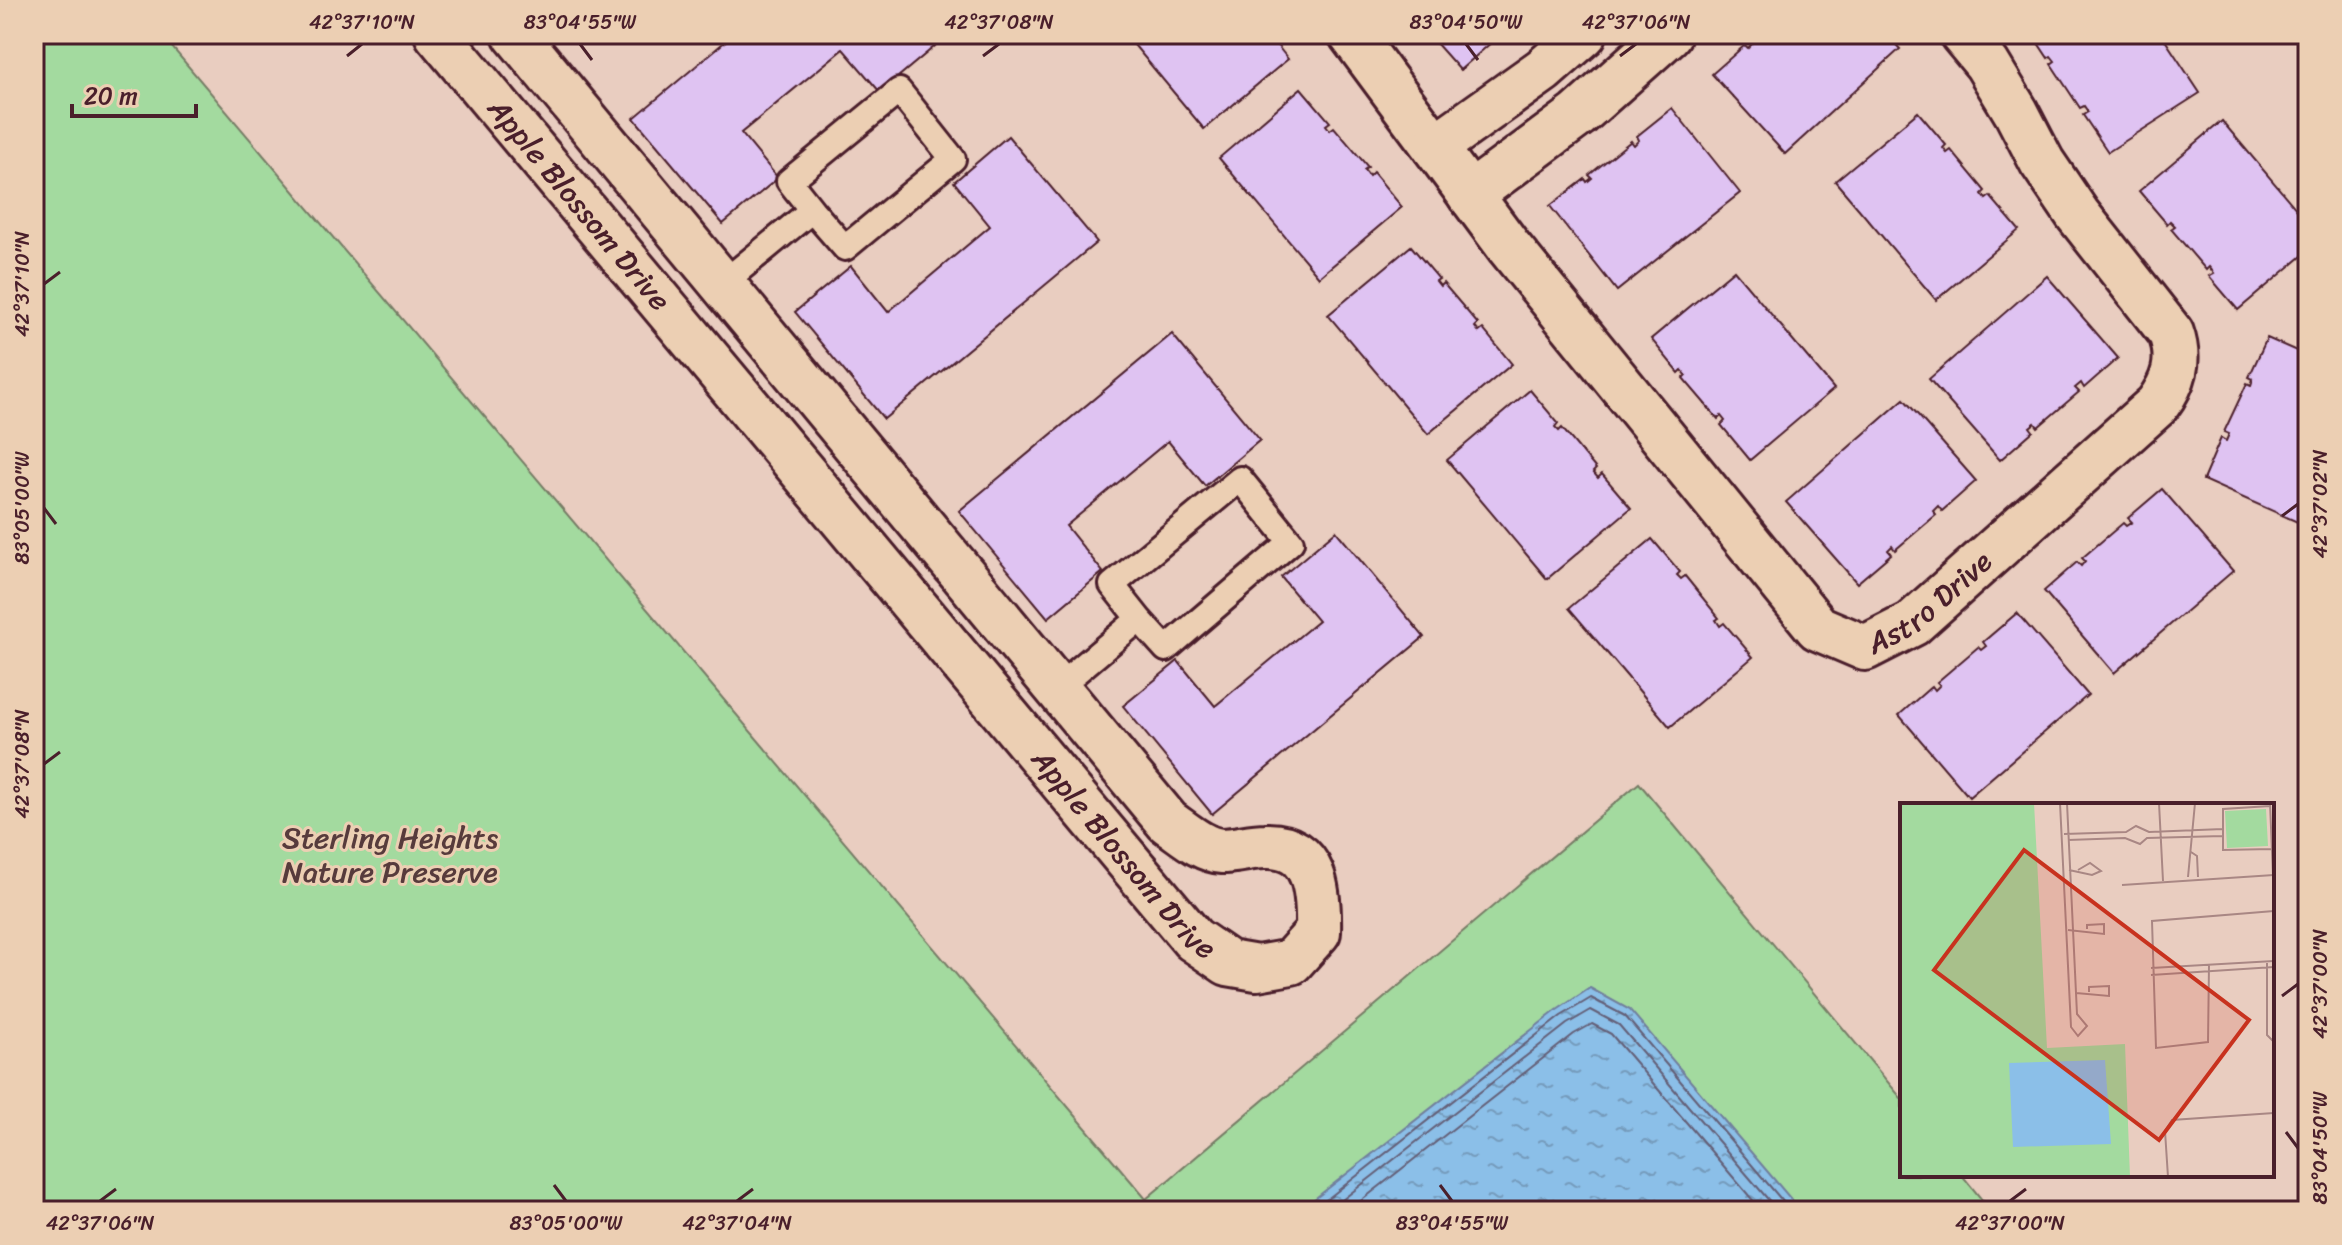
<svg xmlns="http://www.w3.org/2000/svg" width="2342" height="1245" font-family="Sriracha,sans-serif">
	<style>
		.park { fill: #a3da9f; stroke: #767c65; stroke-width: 2 }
		.water { fill: url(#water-ripples); stroke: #717f9c; stroke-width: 2 }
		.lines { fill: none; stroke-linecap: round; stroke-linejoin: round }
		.shore { stroke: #645f77; stroke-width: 2 }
		.building { fill: #dfc3f2; stroke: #4a1f2b; stroke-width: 2 }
		.service-casing { stroke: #4a1f2b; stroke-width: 30 }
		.minor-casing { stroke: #4a1f2b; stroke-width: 50 }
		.service { stroke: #eccfb3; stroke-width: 24 }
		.minor { stroke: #eccfb3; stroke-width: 44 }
		.ticks { fill: none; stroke: #4a1f2b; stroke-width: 3 }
		.labels { text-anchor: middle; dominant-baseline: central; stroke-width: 6; stroke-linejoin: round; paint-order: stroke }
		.street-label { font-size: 30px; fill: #4a1f2b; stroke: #eccfb3 }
		.park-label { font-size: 30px; fill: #573b3c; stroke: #eccfb3 }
		.inset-road { fill: none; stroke: #a98784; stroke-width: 2 }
		.view { fill: #c8321e; fill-opacity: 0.15; stroke: #c8321e; stroke-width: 4 }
		.inset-edge { fill: none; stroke: #4a1f2b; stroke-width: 4 }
		.neatline { fill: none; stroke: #4a1f2b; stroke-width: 3 }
		.ticks-label { font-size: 20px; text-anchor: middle; fill: #4a1f2b }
	</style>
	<defs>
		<pattern id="water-ripples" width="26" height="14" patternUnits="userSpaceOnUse" patternTransform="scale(2)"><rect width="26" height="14" fill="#8bbfe8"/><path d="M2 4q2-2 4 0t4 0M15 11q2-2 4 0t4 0" fill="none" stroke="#749bbc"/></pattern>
	</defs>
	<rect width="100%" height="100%" fill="#e9cdc0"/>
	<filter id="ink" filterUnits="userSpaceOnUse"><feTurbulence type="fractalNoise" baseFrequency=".0125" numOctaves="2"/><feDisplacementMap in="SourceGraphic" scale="16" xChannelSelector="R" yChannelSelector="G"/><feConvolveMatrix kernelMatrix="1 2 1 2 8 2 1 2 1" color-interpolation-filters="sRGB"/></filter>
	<g filter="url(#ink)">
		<!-- park -->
		<polygon class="park" points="34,34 161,34 1146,1199 1639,783 1902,1099 1902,1175 1962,1175 1991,1211 34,1211"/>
		<!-- water -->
		<polygon class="water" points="1590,988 1630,1010 1801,1211 1299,1211 1557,1010"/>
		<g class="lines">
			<!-- shore -->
			<g class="shore">
				<polyline points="1312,1211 1561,1016 1591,998 1625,1016 1791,1211"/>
				<polyline points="1328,1211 1567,1024 1591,1010 1619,1025 1778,1211"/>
				<polyline points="1348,1211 1574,1034 1592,1024 1611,1034 1762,1211"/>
			</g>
		</g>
		<!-- building -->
		<g class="building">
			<polygon points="734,34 925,34 935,46 880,92 843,49 741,133 778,178 723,224 634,118"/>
			<polygon points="1125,34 1268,34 1288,59 1204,129"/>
			<polygon points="1428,34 1494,34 1490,38 1493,41 1460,70"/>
			<polygon points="1757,34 1886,34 1900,49 1785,154 1712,74 1745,45 1748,48 1752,44 1749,41"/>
			<polygon points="2032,34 2161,34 2200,93 2108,152 2083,115 2088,112 2084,106 2080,108 2051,64 2055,61 2051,56 2048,58"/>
			<polygon points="1301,88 1330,122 1326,125 1330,130 1334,127 1368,167 1364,170 1369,176 1373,172 1402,207 1319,277 1219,158"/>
			<polygon points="1672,108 1740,193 1617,291 1550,206 1585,179 1587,182 1592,178 1589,175 1631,141 1634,145 1639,140 1637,136"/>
			<polygon points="1918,112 1946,145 1943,148 1947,153 1951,150 1985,191 1982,194 1986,199 1990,196 2019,230 1936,300 1835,181"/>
			<polygon points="2222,121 2308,223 2308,251 2238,310 2209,276 2214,273 2209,267 2206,270 2171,229 2175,226 2170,221 2167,224 2139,191"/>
			<polygon points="1008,136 1097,242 884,419 795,312 851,266 888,312 990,226 954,182"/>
			<polygon points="1411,246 1439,279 1436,281 1440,286 1443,283 1478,324 1475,327 1479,332 1483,329 1512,364 1428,434 1328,315"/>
			<polygon points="1734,270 1834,389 1750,460 1721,425 1725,421 1721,416 1718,419 1683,378 1686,375 1682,370 1679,373 1651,339"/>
			<polygon points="2047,276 2118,358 2084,388 2081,383 2075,388 2079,392 2038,427 2035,423 2030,427 2033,431 2000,460 1929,379"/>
			<polygon points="1172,334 1260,440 1205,486 1168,441 1066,526 1103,572 1048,618 959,511"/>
			<polygon points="2267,338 2308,356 2308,511 2302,524 2203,480 2221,438 2226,441 2229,434 2224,432 2247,383 2251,385 2253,379 2249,377"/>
			<polygon points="1530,390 1558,423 1555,427 1559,431 1562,428 1596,469 1593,472 1598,478 1602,474 1631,508 1547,579 1447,460"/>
			<polygon points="1904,399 1976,481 1942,511 1938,506 1933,511 1936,515 1895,550 1892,546 1888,550 1891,554 1857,583 1786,502"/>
			<polygon points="2162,489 2233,571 2114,673 2044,591 2077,562 2081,566 2085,561 2082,558 2123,523 2126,526 2132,522 2128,518"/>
			<polygon points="1336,531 1424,637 1212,814 1123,706 1178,661 1215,706 1318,621 1281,577"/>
			<polygon points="1652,539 1680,572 1677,575 1681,579 1685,576 1719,618 1716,620 1720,626 1724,623 1753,657 1670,727 1569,608"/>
			<polygon points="2017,613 2088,695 1969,797 1899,715 1932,686 1935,690 1940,685 1937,682 1978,647 1981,650 1986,646 1983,642"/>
		</g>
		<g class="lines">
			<!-- service casing -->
			<g class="service-casing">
				<g id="service">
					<polyline points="722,284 812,210 845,248 953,159 899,91 789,181 812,210"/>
					<polyline points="1057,688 1139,619 1166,649 1291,542 1240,479 1112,585 1139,619"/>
				</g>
			</g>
			<!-- minor casing -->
			<g class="minor-casing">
				<g id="minor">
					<path id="s1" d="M437,34L1193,939L1228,963L1257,968L1291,962L1318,932C1319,894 1317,844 1265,846C1251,846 1236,851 1222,851C1202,850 1183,832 1168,822L515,34"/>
					<path id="s2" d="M1351,34L1509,247L1818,628L1865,648L1912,624L2157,405C2174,382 2181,361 2171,333L2078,215L2042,162L2016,112L1987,64L1962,34"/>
					<polyline points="1435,147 1543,70 1584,34"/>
					<polyline points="1470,195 1578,115 1669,34"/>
				</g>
			</g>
			<!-- service -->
			<use href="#service" class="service"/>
			<!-- minor -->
			<use href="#minor" class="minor"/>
		</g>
	</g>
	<!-- ticks -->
	<path class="ticks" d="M580,44L592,60M1466,44L1478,60M347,56L362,44M983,56L999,44M1620,56L1636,44M44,284L60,272M44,508L56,524M2282,516L2298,504M44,764L60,752M2282,996L2298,984M2286,1132L2298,1148M554,1185L566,1201M1440,1185L1452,1201M100,1201L116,1189M737,1201L753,1189M2010,1201L2026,1189"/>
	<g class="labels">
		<!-- street labels -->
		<g class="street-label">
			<text stroke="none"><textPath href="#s1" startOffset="222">Apple Blossom Drive</textPath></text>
			<text stroke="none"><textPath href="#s2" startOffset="886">Astro Drive</textPath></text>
			<text stroke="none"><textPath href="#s1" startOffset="1070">Apple Blossom Drive</textPath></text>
		</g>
		<!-- park labels -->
		<g class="park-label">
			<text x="390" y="838">Sterling Heights<tspan x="390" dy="34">Nature Preserve</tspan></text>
		</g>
	</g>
	<!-- overview -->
	<g transform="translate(1900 803)">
		<rect width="374" height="374" fill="#e9cdc0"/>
		<path d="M0,0H134L147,245L225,241L230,374H0ZM366,6L368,43L327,45L325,8Z" fill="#a3da9f"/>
		<path d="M205,257L211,341L113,344L109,260Z" fill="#8bbfe8"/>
		<path class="inset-road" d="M160,0L171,224L178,233L187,223L177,211L167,0M259,0L263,78M370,0L373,73M370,3L323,6V47L372,46M164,31L226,29L236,23L249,29L323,26M168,37L225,35L240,41L247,35L323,33M291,49L297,53L298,74M169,67L192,72L201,68L190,60L178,67M288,74L295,0M222,82L374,72M168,127L204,131V121L187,122V126M367,160V232L374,239M309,162L308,239L256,245L252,118L374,108M251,165L374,158M251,172L374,164M176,190L209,193V183L189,184V189M268,374L265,328L272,317L374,310"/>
		<path class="view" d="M124,47L349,217L259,337L34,167Z"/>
		<rect width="374" height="374" class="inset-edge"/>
	</g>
	<!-- margin -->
	<rect width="2342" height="1245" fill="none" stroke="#eccfb3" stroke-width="88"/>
	<!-- scale -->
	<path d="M72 104v12h124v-12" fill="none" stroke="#4a1f2b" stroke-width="4"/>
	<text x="84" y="104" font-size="24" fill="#4a1f2b" stroke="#eccfb3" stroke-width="6" paint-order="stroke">20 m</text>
	<rect x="44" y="44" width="2254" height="1157" class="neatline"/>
	<g class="ticks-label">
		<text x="362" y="29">42°37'10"N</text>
		<text x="580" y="29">83°04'55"W</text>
		<text x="999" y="29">42°37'08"N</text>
		<text x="1466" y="29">83°04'50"W</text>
		<text x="1636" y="29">42°37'06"N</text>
		<text transform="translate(22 284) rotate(-90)" y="7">42°37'10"N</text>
		<text transform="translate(2320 504) rotate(-90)" y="7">42°37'02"N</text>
		<text transform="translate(22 508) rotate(-90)" y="7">83°05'00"W</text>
		<text transform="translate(22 764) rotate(-90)" y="7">42°37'08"N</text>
		<text transform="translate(2320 984) rotate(-90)" y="7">42°37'00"N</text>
		<text transform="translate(2320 1148) rotate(-90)" y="7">83°04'50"W</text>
		<text x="100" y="1230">42°37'06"N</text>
		<text x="566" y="1230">83°05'00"W</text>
		<text x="737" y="1230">42°37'04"N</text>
		<text x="1452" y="1230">83°04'55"W</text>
		<text x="2010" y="1230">42°37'00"N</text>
	</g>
</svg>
